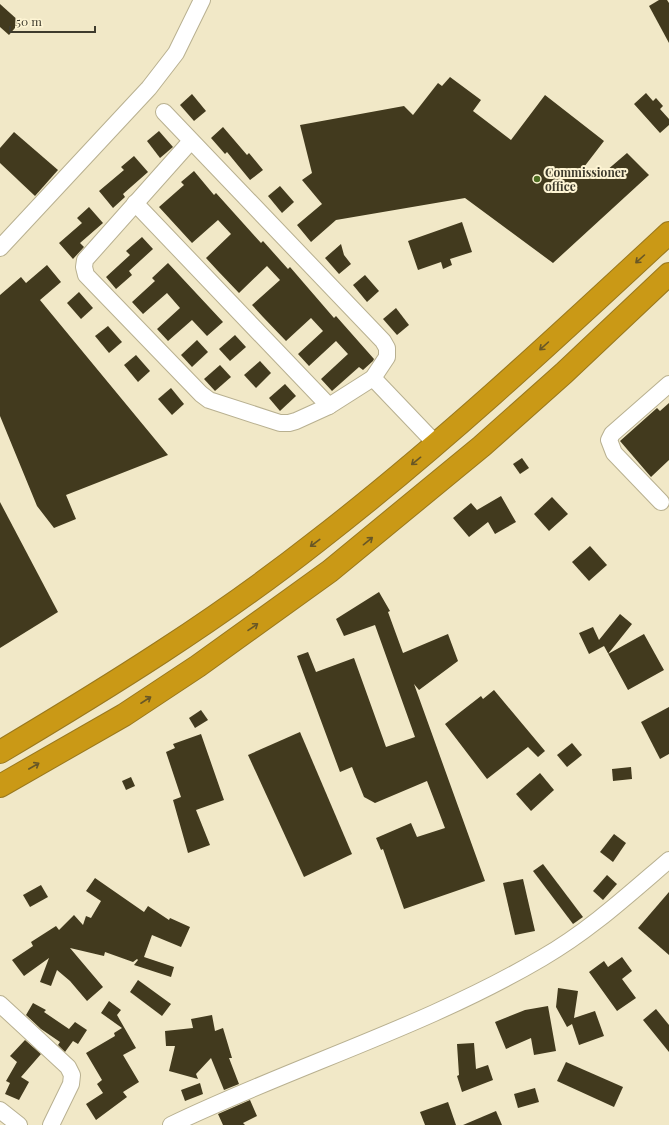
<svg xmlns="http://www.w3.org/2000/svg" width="669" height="1125" font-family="'Playfair Display',serif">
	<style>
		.building { fill: #423a1e }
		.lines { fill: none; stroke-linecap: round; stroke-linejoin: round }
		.minor-casing { stroke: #b8b090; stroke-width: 18 }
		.highway-casing { stroke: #99781e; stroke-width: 24 }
		.minor { stroke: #fff; stroke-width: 16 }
		.highway { stroke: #ca9916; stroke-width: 22 }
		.oneway { stroke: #685726 }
		.poi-dot { fill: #4d6c22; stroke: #fef5d4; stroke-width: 1.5 }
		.labels { text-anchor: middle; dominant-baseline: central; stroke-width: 4; stroke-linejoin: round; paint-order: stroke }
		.poi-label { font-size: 12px; font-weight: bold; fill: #3e3b2d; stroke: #fef5d4; text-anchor: start }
	</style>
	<rect width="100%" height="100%" fill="#f1e8c7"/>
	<!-- building -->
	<g class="building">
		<polygon points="659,0 667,0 669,3 669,43 649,6"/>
		<polygon points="0,4 20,22 9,35 0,27"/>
		<polygon points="450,77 481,100 473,111 511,140 545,95 604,141 584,167 599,177 627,153 649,175 553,263 465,198 336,220 311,242 297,225 322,204 302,180 312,173 300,125 404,106 413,115 438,83 442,86"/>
		<polygon points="646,93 653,101 656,98 663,106 660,109 669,119 669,125 660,133 634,104"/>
		<polygon points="192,94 206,111 194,121 180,105"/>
		<polygon points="223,127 247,155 249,153 263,170 250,180 227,152 225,154 211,138"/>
		<polygon points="159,131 173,147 160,158 147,141"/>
		<polygon points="14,132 58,170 35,196 0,163 0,148"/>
		<polygon points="134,156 148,172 123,194 125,197 113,208 99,191 124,170 121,167"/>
		<polygon points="194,171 214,195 216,193 261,243 263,241 288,269 290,267 334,318 336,316 374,359 373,361 363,370 359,367 332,391 321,379 348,354 336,341 309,366 298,354 323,331 311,318 286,341 263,317 252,305 280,280 267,266 239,293 217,270 206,258 231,234 218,220 192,243 159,207 184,185 181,182"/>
		<polygon points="280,186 294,202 282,213 268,196"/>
		<polygon points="89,207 103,223 80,243 84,247 73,259 59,243 82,223 77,218"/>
		<polygon points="462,222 472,252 450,259 452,265 443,269 441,262 418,270 408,241"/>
		<polygon points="142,237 153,249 129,271 132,275 116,289 106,277 130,255 126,251"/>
		<polygon points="341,244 344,255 351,264 339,274 325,258"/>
		<polygon points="168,263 223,322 207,336 192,320 168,341 157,329 180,308 167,293 143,314 132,302 155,281 152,278"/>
		<polygon points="47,265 61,282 40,300 168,455 66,495 76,519 54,528 37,506 0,416 0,295 21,277 26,283"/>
		<polygon points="365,275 379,291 367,302 353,285"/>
		<polygon points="79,292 93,308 81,319 67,303"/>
		<polygon points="396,308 409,325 397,335 383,319"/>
		<polygon points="108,326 122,342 109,353 95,336"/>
		<polygon points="235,335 246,347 230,361 219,349"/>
		<polygon points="197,340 208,352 192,367 181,355"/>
		<polygon points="136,355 150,371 138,382 124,365"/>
		<polygon points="260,361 271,373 256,388 244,375"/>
		<polygon points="220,365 231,377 215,391 204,379"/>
		<polygon points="285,384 296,396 280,411 269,398"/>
		<polygon points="171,388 184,404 172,415 158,399"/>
		<polygon points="669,403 669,460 651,477 620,441 657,408 660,411"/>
		<polygon points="522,458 529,468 520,474 513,464"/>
		<polygon points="501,496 516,522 495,534 488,522 469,537 453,518 471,503 477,510"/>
		<polygon points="552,497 568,514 549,531 534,514"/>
		<polygon points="0,502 58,612 0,648"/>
		<polygon points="590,546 607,565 589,581 572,562"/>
		<polygon points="379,592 390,611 388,612 403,653 448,634 458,661 419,690 414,684 485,881 404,909 383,849 381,850 376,838 411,823 417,837 445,828 427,781 375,803 364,797 352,767 340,772 297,656 308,652 316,672 354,658 386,747 415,737 375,625 344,636 336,619"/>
		<polygon points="620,614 632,624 608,654 644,634 664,670 628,690 604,646 589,654 579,633 593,627 599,640"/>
		<polygon points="494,690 545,751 538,757 528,747 487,779 445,724 481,696 483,699"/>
		<polygon points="669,707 669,754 660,759 641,722"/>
		<polygon points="201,710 208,720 195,728 189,718"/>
		<polygon points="300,732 352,854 304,877 248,755"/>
		<polygon points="201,734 224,800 196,810 210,845 188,853 173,800 181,797 166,752 175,748 173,744"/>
		<polygon points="572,743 582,755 567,767 557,755"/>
		<polygon points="631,767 632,779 613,781 612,769"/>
		<polygon points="540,773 554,790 531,811 516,794"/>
		<polygon points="131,777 135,786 126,790 122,781"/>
		<polygon points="614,834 626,843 613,862 600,852"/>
		<polygon points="543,864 583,917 573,924 533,871"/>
		<polygon points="607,875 617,884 603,900 593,891"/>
		<polygon points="95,878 144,912 148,906 169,920 170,918 190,927 181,947 152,935 144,957 174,967 171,977 134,965 138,960 137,959 133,962 105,952 104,956 70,948 103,987 87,1001 70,981 57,970 51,986 40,982 49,958 24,976 12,960 33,946 31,942 56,926 59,930 74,915 83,925 86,916 91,918 101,901 86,891"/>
		<polygon points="523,879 535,931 515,935 503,883"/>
		<polygon points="41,885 48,897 30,907 23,895"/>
		<polygon points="669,892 669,955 638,928"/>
		<polygon points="622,957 632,971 622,979 636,998 617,1011 589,972 604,961 608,967"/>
		<polygon points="138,980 171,1004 162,1016 130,992"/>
		<polygon points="558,988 578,991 574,1018 595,1011 604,1036 579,1045 572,1024 567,1027 556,1007"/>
		<polygon points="109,1001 121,1010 117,1015 136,1048 123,1055 139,1082 123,1092 127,1097 96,1120 86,1104 103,1093 97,1084 102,1080 86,1053 115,1036 114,1033 122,1028 101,1013"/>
		<polygon points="33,1003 46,1010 44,1012 69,1029 75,1022 87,1030 78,1044 73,1041 65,1052 58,1045 60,1042 41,1029 26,1015"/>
		<polygon points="548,1006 556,1051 534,1055 531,1038 506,1049 495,1022 525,1010"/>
		<polygon points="656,1009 669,1025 669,1052 643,1020"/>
		<polygon points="212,1015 215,1031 223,1028 232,1058 229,1058 239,1084 224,1090 211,1058 196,1074 198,1079 169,1071 175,1046 166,1046 165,1031 193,1028 191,1019"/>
		<polygon points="25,1040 41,1054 21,1077 29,1082 19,1100 5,1094 10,1083 6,1081 17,1062 10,1056"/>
		<polygon points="474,1043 476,1069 488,1065 493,1080 462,1092 457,1076 459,1075 457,1044"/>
		<polygon points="566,1062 623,1087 614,1107 557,1081"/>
		<polygon points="200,1083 203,1094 185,1101 181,1090"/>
		<polygon points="535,1088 539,1102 518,1108 514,1094"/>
		<polygon points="250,1100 257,1116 243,1123 245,1125 223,1125 218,1114"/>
		<polygon points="448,1102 456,1125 425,1125 420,1112"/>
		<polygon points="496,1111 502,1125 463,1125"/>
	</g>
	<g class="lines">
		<!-- minor casing -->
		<g class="minor-casing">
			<g id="minor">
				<polyline points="164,112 383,341 387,348 387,357 373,378 329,406 296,421 289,423 280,423 209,400 201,394 86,275 84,267 85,260 191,141"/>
				<polyline points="135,203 329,406"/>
				<polyline points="0,248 149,88 176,53 202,0"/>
				<polyline points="373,378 436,444"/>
				<polyline points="661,502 614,453 609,440 612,434 669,384"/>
				<polyline points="0,1004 68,1067 72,1075 71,1084 51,1125"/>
				<polyline points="0,1110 19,1125"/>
				<path d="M171,1125C293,1066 425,1027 542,958C589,931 628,895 669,860"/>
			</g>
		</g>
		<!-- highway casing -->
		<g class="highway-casing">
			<g id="highway">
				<path d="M0,752C109,687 217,620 316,542C439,447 556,338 669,233"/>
				<polyline points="0,786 124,715 198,666 330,571 482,446 564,373 669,274"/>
			</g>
		</g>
		<!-- minor -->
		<use href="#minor" class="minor"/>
		<!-- highway -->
		<use href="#highway" class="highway"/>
	</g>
	<!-- one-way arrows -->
	<defs><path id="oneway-shaft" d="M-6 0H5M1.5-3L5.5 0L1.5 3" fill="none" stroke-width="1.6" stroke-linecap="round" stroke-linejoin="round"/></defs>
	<g class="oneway">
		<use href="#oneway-shaft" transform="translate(640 259) rotate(138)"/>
		<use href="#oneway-shaft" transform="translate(544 346) rotate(138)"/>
		<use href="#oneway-shaft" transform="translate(416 461) rotate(141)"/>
		<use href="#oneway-shaft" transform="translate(368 541) rotate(-39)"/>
		<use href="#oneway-shaft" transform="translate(315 543) rotate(143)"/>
		<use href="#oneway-shaft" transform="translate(253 627) rotate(-35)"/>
		<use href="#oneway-shaft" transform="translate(146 700) rotate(-33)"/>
		<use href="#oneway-shaft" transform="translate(34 766) rotate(-30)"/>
	</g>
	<!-- markers -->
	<circle class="poi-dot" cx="537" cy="179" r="4"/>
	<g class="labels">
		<!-- poi labels -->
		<g class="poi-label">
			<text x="545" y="172">Commissioner<tspan x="545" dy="14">office</tspan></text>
		</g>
	</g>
	<!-- scale -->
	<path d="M10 26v6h85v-6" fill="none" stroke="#3e3b2d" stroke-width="2"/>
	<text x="16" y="26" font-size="12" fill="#3e3b2d" stroke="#fef5d4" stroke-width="3" paint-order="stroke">50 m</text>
</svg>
